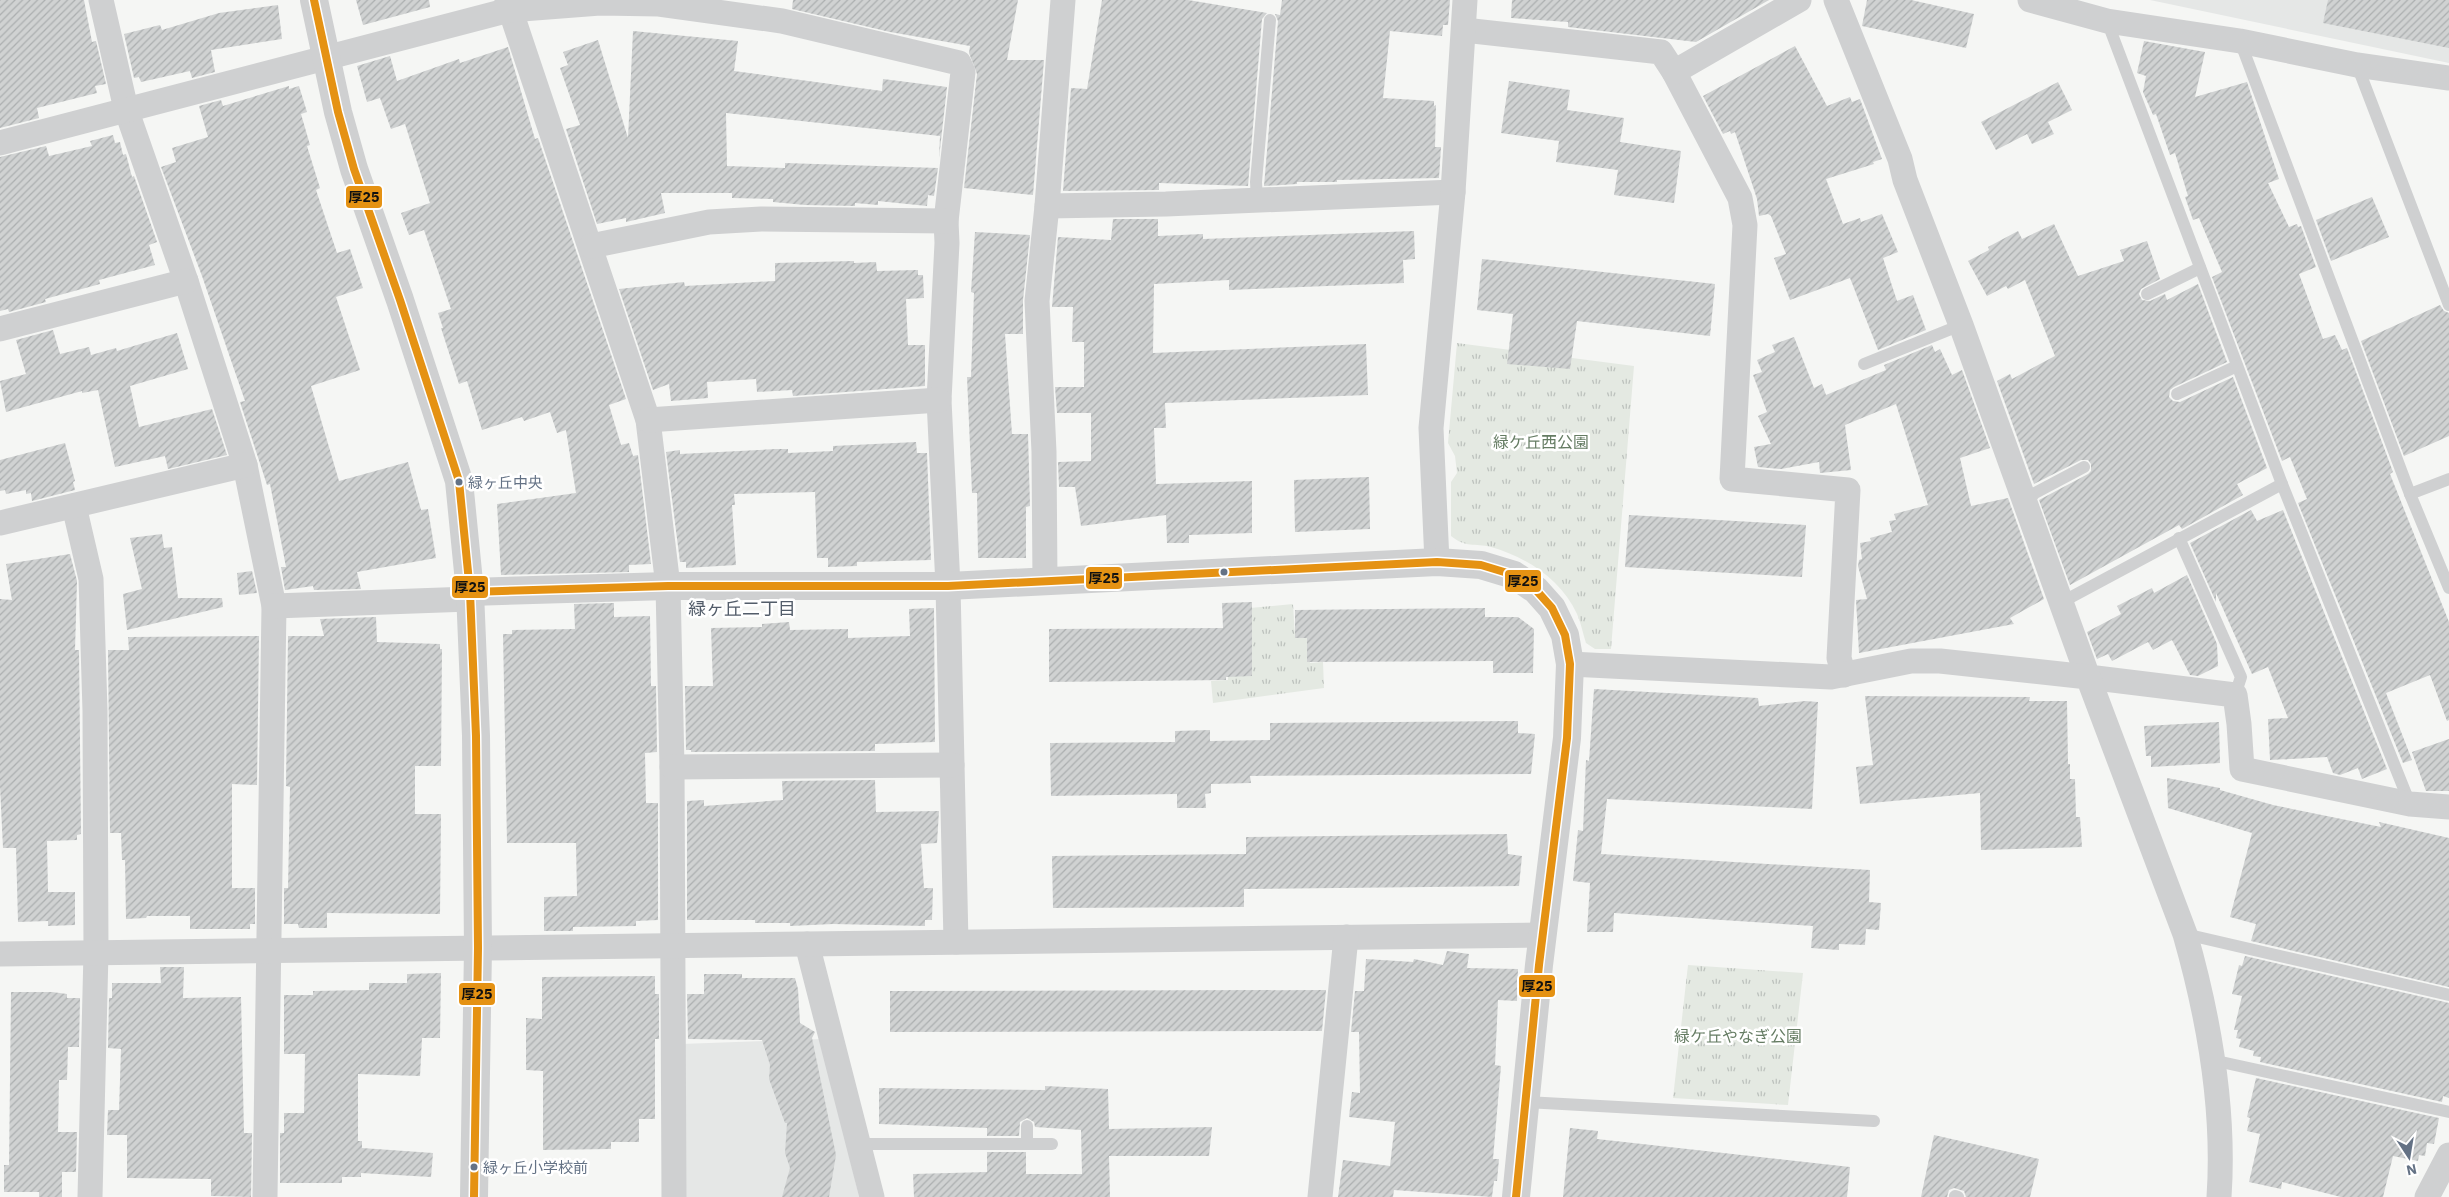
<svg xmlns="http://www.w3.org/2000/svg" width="2449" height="1197" font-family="'IBM Plex Sans','Noto Sans JP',sans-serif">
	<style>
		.built { fill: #e5e7e6 }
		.grass { fill: url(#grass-tufts) }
		.building { fill: url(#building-hatch) }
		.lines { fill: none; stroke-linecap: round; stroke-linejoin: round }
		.service { stroke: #cfd0d1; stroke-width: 12 }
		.minor { stroke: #cfd0d1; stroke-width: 25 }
		.tertiary { stroke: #cfd0d1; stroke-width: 28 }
		.bus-1-casing { stroke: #fff; stroke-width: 11 }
		.bus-1 { stroke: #e59213; stroke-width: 8 }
		.bus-dot { fill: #647285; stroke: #fff; stroke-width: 2 }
		.labels { text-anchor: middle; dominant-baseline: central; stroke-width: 5; stroke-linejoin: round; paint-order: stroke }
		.bus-label { font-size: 15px; fill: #647285; stroke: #fff; text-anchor: start }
		.park-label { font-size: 16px; fill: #657c63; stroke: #fff }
		.neighbourhood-label { font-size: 18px; fill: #535d6a; stroke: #fff }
		.line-badge { stroke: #fff; stroke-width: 2 }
		.pale-badge-label { font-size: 14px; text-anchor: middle; font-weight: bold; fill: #111 }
	</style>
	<defs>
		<pattern id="grass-tufts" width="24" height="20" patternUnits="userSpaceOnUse" patternTransform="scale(1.25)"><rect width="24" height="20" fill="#e4e9e2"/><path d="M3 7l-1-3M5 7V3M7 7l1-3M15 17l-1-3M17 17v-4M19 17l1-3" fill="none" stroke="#bcc1bd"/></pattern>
		<pattern id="building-hatch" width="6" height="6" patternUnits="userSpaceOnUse" patternTransform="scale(1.25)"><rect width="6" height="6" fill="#d0d2d2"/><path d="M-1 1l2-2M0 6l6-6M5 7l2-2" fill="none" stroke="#acafb0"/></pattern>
	</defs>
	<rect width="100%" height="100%" fill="#f5f6f4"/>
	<!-- built -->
	<g class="built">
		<polygon points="2150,0 2449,0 2449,63"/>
		<polygon points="822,1039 859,1197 684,1197 681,1044"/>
	</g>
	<!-- grass -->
	<g class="grass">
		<path d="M1457,343L1634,366L1611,649H1595L1586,643C1583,634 1581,623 1577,614C1561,579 1526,557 1491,547C1474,543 1466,548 1451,536V482L1457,473L1455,456L1448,443Z"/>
		<polygon points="1293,604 1295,637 1307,637 1310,663 1323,662 1324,688 1213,703 1211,681 1228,680 1228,653 1239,609"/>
		<polygon points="1688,965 1803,973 1788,1105 1673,1098"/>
	</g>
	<!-- building -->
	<g class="building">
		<polygon points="0,0 84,0 92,42 96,41 106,84 95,86 97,93 37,108 39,118 0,128"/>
		<polygon points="356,0 429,0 430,7 363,25"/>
		<polygon points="793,0 1018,0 1007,60 1044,60 1033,195 964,188 977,74 969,53 970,46 890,32 792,9"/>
		<polygon points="1102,0 1188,0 1267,13 1262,19 1248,186 1159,183 1159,190 1063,191 1071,88 1087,89"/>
		<polygon points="1282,0 1450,0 1448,25 1443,25 1442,36 1390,31 1383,98 1434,101 1434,106 1436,105 1435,147 1441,147 1439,178 1337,180 1337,182 1297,182 1297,184 1264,186 1278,21 1275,14 1280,15"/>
		<polygon points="1512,0 1769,0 1696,42 1568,27 1568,22 1511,18"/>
		<polygon points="1867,0 1911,0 1974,14 1966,48 1862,26"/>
		<polygon points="2328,0 2449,0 2449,48 2323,23"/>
		<polygon points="278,5 282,39 211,50 215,72 192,78 190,71 141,82 139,77 134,78 124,34 160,25 162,30 219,13"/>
		<polygon points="633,31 738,41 734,71 882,91 883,79 947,87 939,158 940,136 726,113 727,166 785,168 785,163 938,168 934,196 928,195 927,206 878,201 878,205 855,203 855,206 805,205 773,202 773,199 732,198 732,193 661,193 665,213 626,222 626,218 597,224 566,129 580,125 560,68 568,65 563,52 598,40 628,138"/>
		<polygon points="2144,41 2205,52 2195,97 2247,82 2279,179 2268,183 2289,227 2297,224 2298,227 2301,226 2316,267 2299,274 2323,339 2335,335 2342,350 2347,348 2393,472 2390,474 2449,622 2449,720 2447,721 2430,675 2386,693 2412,760 2403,763 2298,503 2307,499 2290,457 2282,461 2212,277 2222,272 2199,218 2193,220 2185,197 2188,196 2175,153 2170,155 2156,114 2153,115 2143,92 2146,76 2137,73"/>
		<polygon points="1795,46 1827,106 1850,97 1852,102 1860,99 1882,159 1873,162 1874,164 1826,179 1843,224 1860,218 1861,222 1882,214 1898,252 1883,258 1897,301 1913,295 1926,330 1878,350 1850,278 1790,300 1774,258 1786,254 1771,216 1768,214 1759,216 1757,199 1735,132 1731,134 1730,131 1723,134 1703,96"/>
		<polygon points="508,47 535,139 538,138 626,399 609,405 621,445 629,443 633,456 638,455 651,564 629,565 629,572 501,575 497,504 576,493 566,430 557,433 550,412 524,421 522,417 482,430 467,381 459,384 441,328 443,328 438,313 451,309 424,230 409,235 401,213 430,203 405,124 391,129 380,98 367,102 357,66 390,56 397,81 459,59 460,63"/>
		<polygon points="1509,81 1570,90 1567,110 1624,118 1620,142 1681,151 1674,203 1614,195 1618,170 1556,162 1559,141 1501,133"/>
		<polygon points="2058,82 2072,110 2048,122 2054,134 2032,144 2027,134 1996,150 1981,122"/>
		<polygon points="289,86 289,89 299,86 307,112 301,114 310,145 307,146 320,188 316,190 337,253 350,249 363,288 336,297 360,370 311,386 339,481 408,462 421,510 428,509 436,558 357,572 361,589 314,590 313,586 285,590 281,567 286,567 270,484 267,485 240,402 245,401 202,276 161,167 176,162 172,148 208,137 199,106 221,100 223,106"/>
		<polygon points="113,135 115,143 120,142 123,155 126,154 132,177 134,176 157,242 149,245 155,265 99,280 100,284 45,299 46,302 9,312 8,309 0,311 0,157 46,146 49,156 92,146 90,141"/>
		<polygon points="2372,197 2389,237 2331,261 2316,220"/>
		<polygon points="1113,219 1158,219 1158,236 1203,234 1203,239 1414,231 1415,259 1403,260 1404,283 1229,290 1229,280 1154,284 1153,353 1366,344 1368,395 1165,403 1166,428 1154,428 1156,484 1252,481 1252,533 1189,535 1189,543 1167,543 1166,515 1081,526 1075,487 1059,487 1058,462 1091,461 1091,413 1057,413 1055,387 1084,387 1084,342 1072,342 1073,307 1052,307 1058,237 1111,240"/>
		<polygon points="2054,224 2078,276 2124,261 2120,250 2147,241 2160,279 2141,289 2139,294 2142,300 2150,301 2165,294 2167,300 2198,284 2227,362 2174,387 2170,390 2169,397 2173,401 2180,402 2233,377 2267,468 2237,484 2243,495 2182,529 2179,525 2070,585 2039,500 2088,474 2091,471 2091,464 2088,460 2081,460 2034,484 1997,381 2010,374 2012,379 2055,356 2025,280 2008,289 2006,286 1987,296 1968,261 1989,250 1988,247 2018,231 2022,239"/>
		<polygon points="975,232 1030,235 1023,300 1023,334 1005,334 1012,434 1028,434 1030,506 1026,507 1026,558 978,558 977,493 972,493 967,377 971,377 974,293 971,292"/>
		<polygon points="1482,259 1715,284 1710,336 1577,321 1570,369 1507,364 1513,314 1477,310"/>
		<polygon points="854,261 854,263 876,262 877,271 918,270 918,275 923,275 924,298 906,299 908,345 925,345 925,386 793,396 792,390 757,392 756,379 707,382 708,398 671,401 669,384 653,390 619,289 684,282 685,286 775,281 775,263"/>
		<polygon points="2440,305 2444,311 2449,313 2449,436 2404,456 2361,341"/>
		<polygon points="53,330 60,354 89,347 91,355 116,348 117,351 177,333 188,369 130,386 139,427 212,409 227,455 168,469 165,456 115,467 98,390 82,393 82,391 6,412 0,381 26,374 16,340"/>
		<polygon points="1794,337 1814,388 1822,384 1826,395 1886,370 1884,365 1932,345 1935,352 1940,349 1952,375 1962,370 1990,448 1960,458 1971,506 2008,498 2044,599 2010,618 2014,624 1859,653 1856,600 1867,599 1858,566 1859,560 1862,559 1860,543 1871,541 1870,538 1892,532 1889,521 1896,520 1894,514 1928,505 1896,404 1845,425 1851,470 1820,473 1819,462 1781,469 1758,467 1754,447 1771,444 1758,416 1767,412 1753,375 1762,372 1757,360 1775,352 1772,345"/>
		<polygon points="916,442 917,453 927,453 931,560 857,562 857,566 828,567 828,558 817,558 815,492 734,494 735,505 732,505 736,565 686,568 686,562 680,562 666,452 680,450 680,454 776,449 788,449 788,453 833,451 833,446"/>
		<polygon points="65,443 75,481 73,482 75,490 32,501 31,493 26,494 26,490 6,494 5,490 0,491 0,460"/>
		<polygon points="1369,477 1370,529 1295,532 1294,480"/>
		<polygon points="2251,510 2257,521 2283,510 2387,769 2362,779 2358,768 2340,775 2333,773 2327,757 2270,760 2268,719 2288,718 2268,667 2252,674 2216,593 2216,602 2190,543"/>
		<polygon points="1629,515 1806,525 1802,577 1625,567"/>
		<polygon points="162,534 164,548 172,547 178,598 222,598 223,607 127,630 123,594 142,589 130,538"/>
		<polygon points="70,554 77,581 75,650 79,650 81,834 77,835 77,840 47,841 48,892 75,892 75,925 48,926 48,921 18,922 16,848 3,848 0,786 0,599 12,600 6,564"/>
		<polygon points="252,571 257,593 239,595 237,573"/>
		<polygon points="2187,575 2217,644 2218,666 2198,676 2190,675 2172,640 2153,650 2148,642 2112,661 2108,654 2097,659 2087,632 2121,614 2117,606 2152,588 2154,593"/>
		<polygon points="1252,602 1252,676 1226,677 1226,680 1049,682 1049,629 1223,628 1222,603"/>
		<polygon points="614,603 614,617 650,616 651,686 656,686 657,752 645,753 646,803 658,803 658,920 636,921 636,926 573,927 573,931 544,931 544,897 577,896 576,843 507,843 503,634 512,634 512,630 575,629 574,604"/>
		<polygon points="934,608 935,742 875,744 875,751 691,752 691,750 686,750 685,686 713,686 711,628 762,627 762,624 789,622 790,630 848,629 848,638 910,636 909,609"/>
		<polygon points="1485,608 1485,617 1518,617 1534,629 1533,673 1493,673 1493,661 1307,662 1307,638 1295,638 1295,610"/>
		<polygon points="376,617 377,642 440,644 440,649 442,649 441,766 415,766 415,814 441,814 440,914 327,913 327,928 299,928 298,924 284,924 284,888 288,888 290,787 286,786 288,636 324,636 320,619"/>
		<polygon points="259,636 257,785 232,784 232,888 255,888 255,924 250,924 250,929 190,929 190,916 147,916 146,918 126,919 125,860 122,860 121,833 110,833 108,650 129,650 128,637"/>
		<polygon points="1594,689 1758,698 1759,706 1805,701 1818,702 1812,809 1607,799 1601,854 1870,870 1869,902 1881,903 1879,930 1866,929 1865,945 1839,944 1839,950 1811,948 1813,926 1614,913 1613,932 1587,932 1590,883 1573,881 1578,830 1583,831 1586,760 1589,761"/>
		<polygon points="1865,696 2030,697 2029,701 2067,701 2068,764 2070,764 2070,779 2075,779 2076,817 2080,817 2082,847 1981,850 1980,793 1860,804 1856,767 1873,765"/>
		<polygon points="1518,721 1518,733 1535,734 1531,774 1250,776 1251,783 1211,784 1211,793 1205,794 1206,808 1177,808 1177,794 1051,796 1050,743 1175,742 1175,731 1210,730 1210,741 1270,740 1270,723"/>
		<polygon points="2219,722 2220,763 2151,767 2151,756 2146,756 2144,726"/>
		<polygon points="2449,739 2449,791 2426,791 2412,752"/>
		<polygon points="2167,778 2220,788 2220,790 2273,805 2381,827 2379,822 2449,838 2449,987 2251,941 2256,924 2230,917 2252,833 2168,808"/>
		<polygon points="875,780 876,812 939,811 937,843 921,844 924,888 933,888 932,920 925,920 925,926 833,924 790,926 790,923 755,923 755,920 687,920 687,801 704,800 704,806 783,800 782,781"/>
		<polygon points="1507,834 1508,854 1522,856 1519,886 1244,889 1244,907 1053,908 1052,856 1246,854 1246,837"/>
		<polygon points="1447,951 1469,954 1467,968 1518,969 1517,1001 1498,1000 1495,1065 1501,1066 1493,1159 1499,1159 1497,1181 1494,1181 1492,1197 1394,1190 1393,1197 1338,1197 1343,1160 1390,1166 1395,1122 1349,1117 1352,1092 1360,1093 1359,1032 1351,1032 1355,991 1364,991 1366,959 1413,962 1414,959 1443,965"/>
		<polygon points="2245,956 2449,1003 2449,1098 2443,1096 2442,1102 2260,1062 2261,1057 2253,1056 2254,1051 2239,1047 2241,1039 2236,1038 2238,1030 2234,1030 2242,996 2232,994 2239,965 2242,966"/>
		<polygon points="160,967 184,967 183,998 241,997 244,1133 252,1133 251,1197 211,1196 211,1179 127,1178 127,1135 107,1135 108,1110 119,1110 121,1049 108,1048 109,998 112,998 112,983 161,983"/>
		<polygon points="441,973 440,1038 422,1038 420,1076 358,1074 358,1141 362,1141 362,1148 433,1153 431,1177 361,1173 361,1177 342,1177 342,1183 280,1183 280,1133 284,1133 284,1113 304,1113 305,1054 284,1054 284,995 313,995 313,991 369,990 369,983 407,983 407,974"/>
		<polygon points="704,974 742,974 742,978 795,978 798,989 800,1023 815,1032 812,1038 836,1155 829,1197 782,1197 790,1168 785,1153 787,1123 785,1123 769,1079 770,1065 762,1040 688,1039 687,994 704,994"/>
		<polygon points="655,976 655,994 659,994 659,1039 655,1039 655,1119 639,1119 639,1142 611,1142 611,1149 543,1150 543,1071 526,1070 526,1018 542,1019 542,977"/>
		<polygon points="1326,990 1322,1031 890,1032 890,991"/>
		<polygon points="11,992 52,992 67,994 67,998 80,998 79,1047 68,1047 67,1080 59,1080 58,1132 77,1132 76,1172 62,1172 62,1197 39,1197 39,1192 4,1192 4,1165 9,1165"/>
		<polygon points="2256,1078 2439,1118 2434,1144 2427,1143 2425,1156 2419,1155 2418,1161 2393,1156 2383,1197 2341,1197 2282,1182 2281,1189 2249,1182 2260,1134 2247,1131 2250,1118 2247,1117"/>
		<polygon points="1045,1086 1108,1089 1109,1129 1212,1127 1209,1156 1109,1156 1110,1197 914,1197 913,1174 987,1172 987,1152 1026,1152 1026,1174 1082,1174 1081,1130 1035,1127 1034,1122 1027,1118 1020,1122 1019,1136 987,1136 987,1128 879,1124 879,1088 1045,1090"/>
		<polygon points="1570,1128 1598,1131 1597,1139 1850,1167 1847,1197 1563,1197"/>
		<polygon points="1934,1135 2039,1159 2030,1197 1966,1197 1964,1191 1954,1188 1949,1190 1947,1197 1921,1197"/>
	</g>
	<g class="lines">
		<!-- service -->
		<g class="service">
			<polyline points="2107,21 2282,484 2410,804"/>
			<polyline points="2240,41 2410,494 2449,588"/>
			<polyline points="2357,65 2449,305"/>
			<polyline points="1257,200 1256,182 1270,20"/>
			<polyline points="2147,294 2200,268"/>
			<polyline points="1864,364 1961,325"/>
			<polyline points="2177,394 2237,366"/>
			<polyline points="2410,494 2449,479"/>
			<polyline points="2026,502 2035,493 2084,467"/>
			<polyline points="2179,538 2241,677 2235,695"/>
			<polyline points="2062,602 2282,484"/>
			<polyline points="2185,934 2449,995"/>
			<polyline points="2212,1060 2449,1112"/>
			<polyline points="1526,1102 1874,1121"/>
			<polyline points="1027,1126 1027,1144"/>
			<polyline points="858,1144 1052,1144"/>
			<polyline points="1955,1196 1958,1197"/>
		</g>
		<!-- minor -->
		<g class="minor">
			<polyline points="101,0 126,109 186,281 245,465 274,606 265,1197"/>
			<polyline points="507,0 648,420 668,586 672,767 674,1197"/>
			<polyline points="1836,0 1900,159 1905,180 1961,325 2088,677 2235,695 2239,724 2242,769 2410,804 2449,807"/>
			<polyline points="2030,0 2107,21 2240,41 2357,65 2449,78"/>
			<polyline points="1464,30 1661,52 1674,72 1740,198 1745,225 1732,479 1848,490 1839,658 1844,675"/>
			<polyline points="1674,72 1799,0"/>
			<polyline points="0,143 509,10 600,3 659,4 782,21 959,63 963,72 946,221 947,243 939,400 948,586 956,942"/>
			<polyline points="1047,206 1166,204 1453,192"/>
			<polyline points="591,246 709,222 761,219 946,221"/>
			<polyline points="0,329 186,281"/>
			<polyline points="648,420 939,400"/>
			<polyline points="74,506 91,579 95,711 96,952 90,1197"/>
			<polyline points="0,523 245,465"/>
			<polyline points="1437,562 1431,428 1453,192 1465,0"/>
			<polyline points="1045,582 1044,452 1037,301 1047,206 1063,0"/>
			<polyline points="274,606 470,599"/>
			<path d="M1570,664L1831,677L1911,661H1940L2088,677L2185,934C2209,1018 2225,1110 2219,1197"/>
			<polyline points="672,767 952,765"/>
			<polyline points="807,944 872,1197"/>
			<polyline points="0,954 1542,935"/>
			<polyline points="1320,1197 1346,937"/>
			<polyline points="2427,1197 2449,1155"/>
		</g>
		<!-- tertiary -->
		<g class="tertiary">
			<polyline points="314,0 338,112 354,169 400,300 459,481 470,592 476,736 478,948 474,1197"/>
			<polyline points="470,592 668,586 948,586 1437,562 1481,565 1514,575 1536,590 1552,608 1565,635 1570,664 1567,738 1539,965 1516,1197"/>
		</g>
		<!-- bus-1 casing -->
		<g class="bus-1-casing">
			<g id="bus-1">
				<polyline points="314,0 338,112 354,169 400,300 459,481 470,592 476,736 478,948 474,1197"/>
				<polyline points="470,592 668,586 948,586 1437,562 1481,565 1514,575 1536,590 1552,608 1565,635 1570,664 1567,738 1539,965 1516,1197"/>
			</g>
		</g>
		<!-- bus-1 -->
		<use href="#bus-1" class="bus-1"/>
	</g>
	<!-- markers -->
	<g class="bus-dot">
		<circle cx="459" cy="482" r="4.5"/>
		<circle cx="1224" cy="572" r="4.5"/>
		<circle cx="474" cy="1167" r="4.5"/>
	</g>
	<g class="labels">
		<!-- bus labels -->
		<g class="bus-label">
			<text x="468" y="482">緑ヶ丘中央</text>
			<text x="483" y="1167">緑ヶ丘小学校前</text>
		</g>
		<!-- park labels -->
		<g class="park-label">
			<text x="1541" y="442">緑ケ丘西公園</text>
			<text x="1738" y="1036">緑ケ丘やなぎ公園</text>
		</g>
		<!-- neighbourhood labels -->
		<g class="neighbourhood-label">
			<text x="742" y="608">緑ヶ丘二丁目</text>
		</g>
	</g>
	<g class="line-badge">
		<rect x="345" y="185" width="38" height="24" rx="5" fill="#e59213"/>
		<rect x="1085" y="566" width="38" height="24" rx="5" fill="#e59213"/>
		<rect x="1504" y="569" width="38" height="24" rx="5" fill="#e59213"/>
		<rect x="451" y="575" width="38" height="24" rx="5" fill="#e59213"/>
		<rect x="1518" y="974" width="38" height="24" rx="5" fill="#e59213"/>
		<rect x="458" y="982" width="38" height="24" rx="5" fill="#e59213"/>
	</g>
	<g class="pale-badge-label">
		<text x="364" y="202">厚25</text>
		<text x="1104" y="583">厚25</text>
		<text x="1523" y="586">厚25</text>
		<text x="470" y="592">厚25</text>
		<text x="1537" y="991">厚25</text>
		<text x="477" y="999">厚25</text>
	</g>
	<!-- north arrow -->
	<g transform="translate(2409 1157) rotate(168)" stroke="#ffffff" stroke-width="4" paint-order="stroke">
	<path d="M0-4L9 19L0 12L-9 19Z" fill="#647285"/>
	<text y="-8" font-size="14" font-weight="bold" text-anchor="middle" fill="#647285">N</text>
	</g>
</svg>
